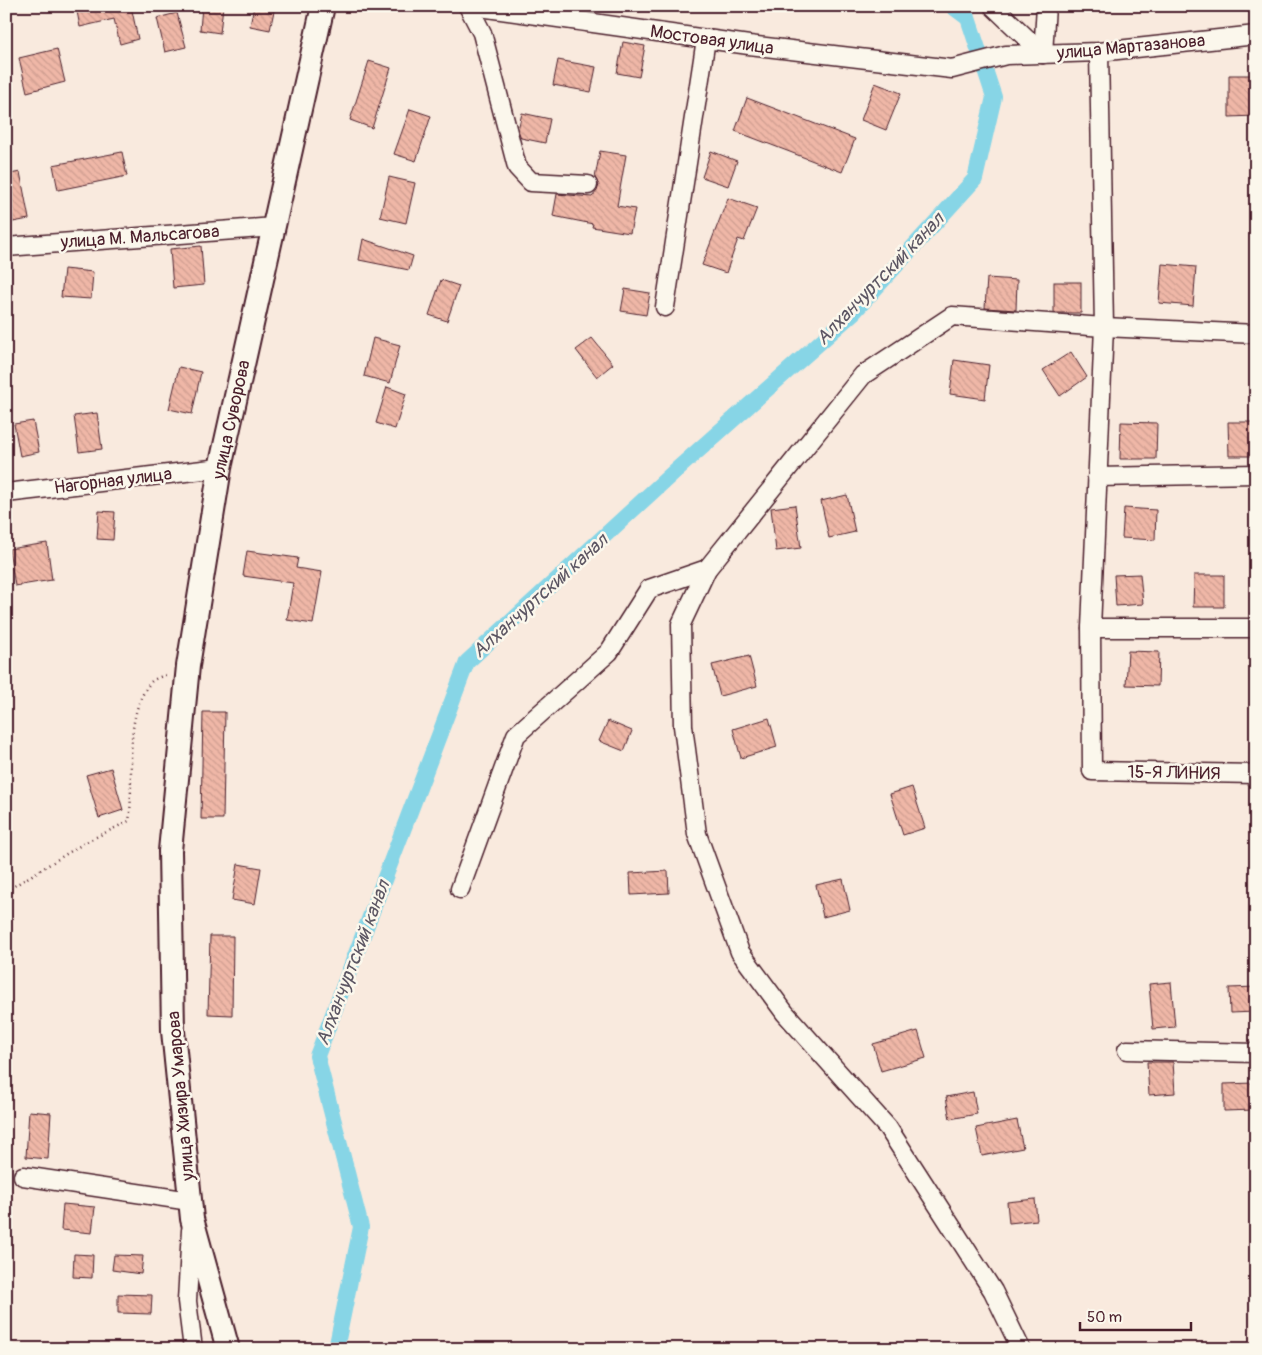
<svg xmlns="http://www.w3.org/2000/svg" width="1262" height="1355" font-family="Pangolin,sans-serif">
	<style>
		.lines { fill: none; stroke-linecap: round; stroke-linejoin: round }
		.canal { stroke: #87d5e6; stroke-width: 16 }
		.building { fill: url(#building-back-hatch); stroke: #4a1f2b }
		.minor-casing { stroke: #4a1f2b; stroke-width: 21 }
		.major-casing { stroke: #4a1f2b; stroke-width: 26 }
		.path { stroke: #4a1f2b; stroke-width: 2.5; stroke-dasharray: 1 4; stroke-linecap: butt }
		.minor { stroke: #fbf7ec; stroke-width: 18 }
		.major { stroke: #fbf7ec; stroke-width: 22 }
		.labels { text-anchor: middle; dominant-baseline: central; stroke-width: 5; stroke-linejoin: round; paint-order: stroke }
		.street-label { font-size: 18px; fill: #4a1f2b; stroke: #fbf7ec }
		.water-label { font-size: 19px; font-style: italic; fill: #5c5663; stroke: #fbf7ec }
	</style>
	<defs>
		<pattern id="building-back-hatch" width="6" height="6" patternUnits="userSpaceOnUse" patternTransform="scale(1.25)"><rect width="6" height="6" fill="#efb7a7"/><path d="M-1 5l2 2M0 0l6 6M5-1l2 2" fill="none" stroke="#ce9d90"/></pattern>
	</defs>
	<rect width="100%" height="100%" fill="#f9eade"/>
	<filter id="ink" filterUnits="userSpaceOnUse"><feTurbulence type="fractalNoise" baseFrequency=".02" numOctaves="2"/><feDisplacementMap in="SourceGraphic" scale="10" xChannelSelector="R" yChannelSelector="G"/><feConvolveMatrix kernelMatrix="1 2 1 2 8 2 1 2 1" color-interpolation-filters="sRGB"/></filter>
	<g filter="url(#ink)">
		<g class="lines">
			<!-- canal -->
			<polyline class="canal" points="336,1349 361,1227 317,1056 467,662 674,472 853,313 975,179 994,97 968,18 952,6"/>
		</g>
		<!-- building -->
		<g class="building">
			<polygon points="76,6 131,6 138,39 120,44 114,19 80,27"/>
			<polygon points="202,6 223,6 220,33 200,30"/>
			<polygon points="254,6 275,6 270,30 250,26"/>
			<polygon points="177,13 186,47 165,52 157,18"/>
			<polygon points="623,42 645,46 639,77 617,73"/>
			<polygon points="57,49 65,82 27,92 19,58"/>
			<polygon points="558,60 596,67 591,92 553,85"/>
			<polygon points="369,61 391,68 372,128 350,120"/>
			<polygon points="1229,75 1256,75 1256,116 1229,117"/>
			<polygon points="875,83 901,93 886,130 861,120"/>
			<polygon points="747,98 855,139 842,172 735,131"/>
			<polygon points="410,109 431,116 416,161 394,154"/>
			<polygon points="522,113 550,119 545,143 521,138 518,130"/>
			<polygon points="600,151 626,155 617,206 635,209 630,233 592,227 593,224 553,216 557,194 592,197 597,191 599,185 595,178"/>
			<polygon points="711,151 737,161 728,186 702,177"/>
			<polygon points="122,152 127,176 58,190 53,165"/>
			<polygon points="20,172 29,219 13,222 6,175"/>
			<polygon points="389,177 415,183 406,223 380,217"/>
			<polygon points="728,198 757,208 744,241 738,239 726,273 702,265"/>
			<polygon points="363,239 413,256 409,270 359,260"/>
			<polygon points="201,246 204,285 173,288 170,249"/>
			<polygon points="1162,264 1196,267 1193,306 1159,303"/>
			<polygon points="64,269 93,272 91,299 61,297"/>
			<polygon points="987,278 1017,280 1016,310 985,308"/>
			<polygon points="441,280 459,286 447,321 429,315"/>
			<rect x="1054" y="282" width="27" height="31"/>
			<polygon points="625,289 650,293 646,315 621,311"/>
			<polygon points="373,338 400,345 390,383 364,376"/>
			<polygon points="592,338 613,364 597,377 576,350"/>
			<polygon points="1071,352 1087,377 1060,396 1043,370"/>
			<polygon points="954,360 989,365 985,399 950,394"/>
			<polygon points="179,367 201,372 192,414 169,409"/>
			<polygon points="387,387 406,394 395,429 376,423"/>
			<polygon points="97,413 102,449 79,452 74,416"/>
			<polygon points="33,421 39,452 20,456 14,424"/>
			<polygon points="1121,422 1157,423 1156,459 1120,459"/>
			<polygon points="1228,422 1256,422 1256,456 1229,456"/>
			<polygon points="847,495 855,532 829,538 821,501"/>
			<polygon points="795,505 801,548 776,551 771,508"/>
			<polygon points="1124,508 1156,510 1155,540 1122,538"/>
			<polygon points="99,511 115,512 113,540 97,539"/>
			<polygon points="47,543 52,580 15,586 9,549"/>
			<polygon points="247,551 298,558 296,568 322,572 313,624 287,620 293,583 243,576"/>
			<polygon points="1140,574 1143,604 1116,606 1114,575"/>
			<polygon points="1194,575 1224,575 1224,607 1193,607"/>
			<polygon points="1128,651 1159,652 1158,686 1126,685"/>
			<polygon points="749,656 757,686 720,696 712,665"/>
			<polygon points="203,712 225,712 223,819 201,819"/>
			<polygon points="769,718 777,747 741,758 733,729"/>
			<polygon points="608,721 632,731 624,751 599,741"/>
			<polygon points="111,768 123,810 99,818 86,775"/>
			<polygon points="912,787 925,828 903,835 890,794"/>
			<polygon points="238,864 261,868 255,904 232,900"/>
			<polygon points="668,871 669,893 631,895 630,873"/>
			<polygon points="843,879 850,910 823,917 816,885"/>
			<polygon points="210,936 233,936 232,1015 208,1014"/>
			<polygon points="1171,982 1175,1027 1153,1029 1149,984"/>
			<polygon points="1256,987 1256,1012 1230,1013 1229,988"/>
			<polygon points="918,1031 926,1058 881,1071 873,1044"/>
			<polygon points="1147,1062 1173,1062 1175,1093 1149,1095"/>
			<polygon points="1254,1083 1254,1110 1224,1111 1224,1084"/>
			<polygon points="973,1092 977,1114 950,1119 946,1097"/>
			<polygon points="29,1111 51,1113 48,1159 26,1157"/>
			<polygon points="1017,1120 1023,1148 982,1156 976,1128"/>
			<polygon points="1035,1199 1037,1220 1009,1223 1007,1202"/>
			<polygon points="63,1204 95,1207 92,1233 61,1230"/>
			<polygon points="74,1254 93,1255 92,1278 73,1277"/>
			<polygon points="114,1255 143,1256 141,1274 112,1270"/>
			<polygon points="118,1294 152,1295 151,1314 118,1313"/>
		</g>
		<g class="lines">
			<!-- minor casing -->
			<g class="minor-casing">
				<g id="minor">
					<polyline points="468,6 482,33 517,167 531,182 588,185"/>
					<polyline points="473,6 749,45 952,69 1006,55 1099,52 1256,35"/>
					<polyline points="993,6 1043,54"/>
					<polyline points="1099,52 1104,327 1091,628 1092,771 1256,774"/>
					<polyline points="1043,54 1046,6"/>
					<polyline points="6,247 274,227"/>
					<polyline points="665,307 706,39"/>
					<polyline points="1097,477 1256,474"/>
					<polyline points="6,493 220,468"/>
					<polyline points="1091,628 1256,628"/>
					<polyline points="460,889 516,735 609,652 649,589 707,569"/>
					<polyline points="1127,1050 1256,1053"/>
					<polyline points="23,1176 190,1201"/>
					<polyline points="191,1230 187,1301 193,1349"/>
					<polyline points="1021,1349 993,1291 888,1128 785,1013 740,952 697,834 683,726 681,624 707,569 863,375 952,316 1104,327 1256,334"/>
				</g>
			</g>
			<!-- major casing -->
			<g class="major-casing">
				<g id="major">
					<path id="s1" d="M228,1349L192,1219L173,1031L170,851L188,666L220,468L323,6"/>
				</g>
			</g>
			<!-- path -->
			<path class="path" d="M6,891L86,842L129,821C135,779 122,716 151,682C155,678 163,676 168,674"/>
			<!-- minor -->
			<use href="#minor" class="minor"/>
			<!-- major -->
			<use href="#major" class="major"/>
		</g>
	</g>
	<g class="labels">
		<!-- street labels -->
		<g class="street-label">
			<text transform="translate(712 40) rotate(8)">Мостовая улица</text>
			<text transform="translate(1131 47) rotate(-5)">улица Мартазанова</text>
			<text transform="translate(140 237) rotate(-4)">улица М. Мальсагова</text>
			<text stroke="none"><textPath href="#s1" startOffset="940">улица Суворова</textPath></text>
			<text transform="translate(113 481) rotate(-7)">Нагорная улица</text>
			<text transform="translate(1174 773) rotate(1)">15-Я ЛИНИЯ</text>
			<text transform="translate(181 1096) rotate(-95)">улица Хизира Умарова</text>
		</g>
		<!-- water labels -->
		<g class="water-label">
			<text transform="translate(880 279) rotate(-46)">Алханчуртский канал</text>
			<text transform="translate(540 596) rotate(-42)">Алханчуртский канал</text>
			<text transform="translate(353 963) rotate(-69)">Алханчуртский канал</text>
		</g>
	</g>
	<!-- margin -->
	<rect width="1262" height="1355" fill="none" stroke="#fbf7ec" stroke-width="25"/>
	<rect x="12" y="12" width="1237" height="1330" fill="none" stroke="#4a1f2b" stroke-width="2" filter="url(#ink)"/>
	<!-- scale -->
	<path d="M1080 1322v8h111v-8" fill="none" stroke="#4a1f2b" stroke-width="2.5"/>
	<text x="1087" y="1322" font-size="15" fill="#4a1f2b" stroke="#fbf7ec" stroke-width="4" paint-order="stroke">50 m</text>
</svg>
